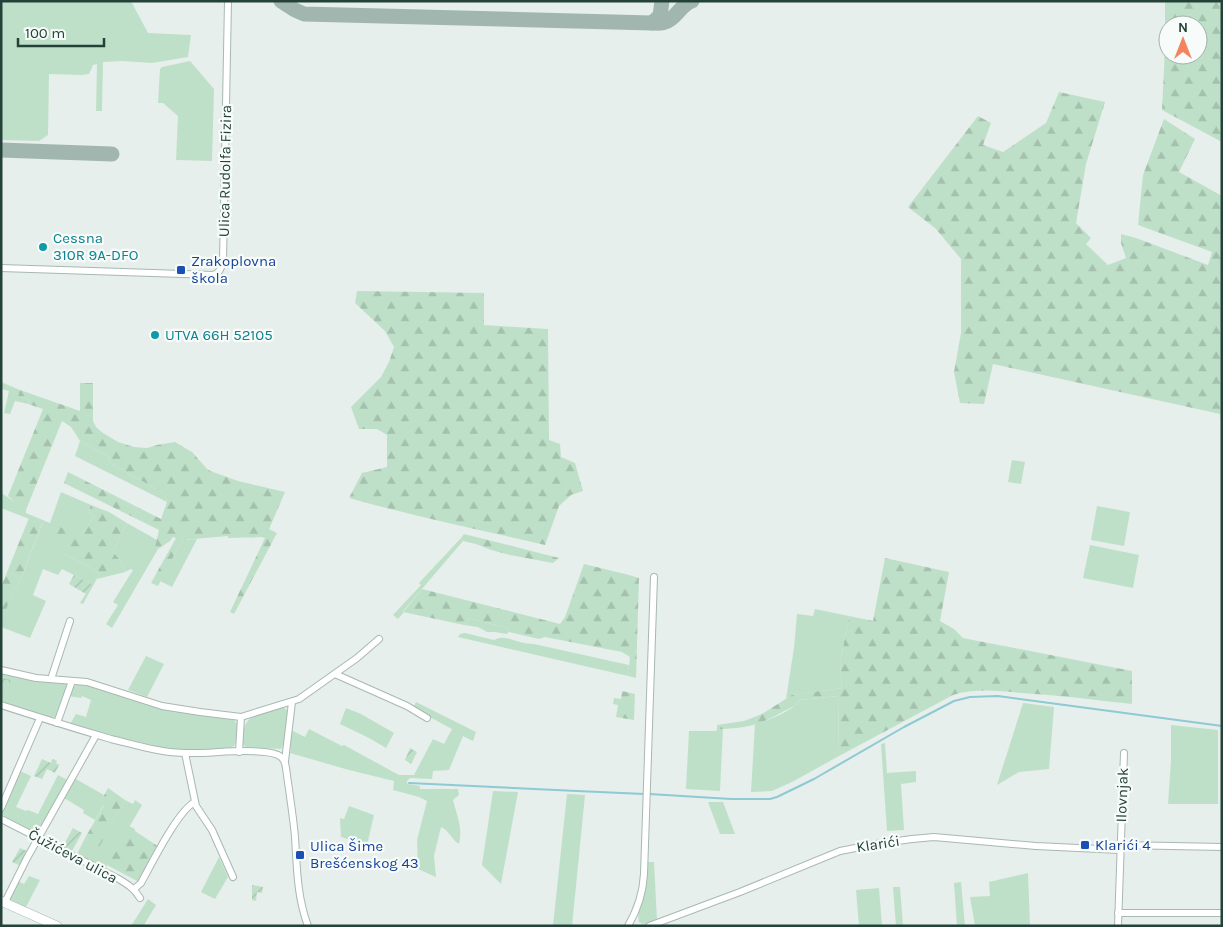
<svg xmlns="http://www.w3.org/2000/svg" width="1223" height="927" font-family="Karla,sans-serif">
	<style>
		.grass { fill: #bfe0c8 }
		.forest { fill: url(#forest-firs); fill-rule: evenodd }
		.park { fill: url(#park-crowns) }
		.garden { fill: url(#garden-furrows) }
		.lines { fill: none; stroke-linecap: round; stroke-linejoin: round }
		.stream { stroke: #8ec9d4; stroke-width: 2 }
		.taxiway { stroke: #a2b6b0; stroke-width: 15 }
		.street-casing { stroke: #a8b8b2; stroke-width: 8 }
		.secondary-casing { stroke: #a4bbb3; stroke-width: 10 }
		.street { stroke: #fff; stroke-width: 6 }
		.secondary { stroke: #fff; stroke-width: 9 }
		.culture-dot { fill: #0f9aa8; stroke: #f7fbf9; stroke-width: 2 }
		.transit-dot { fill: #1a4fb4; stroke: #f7fbf9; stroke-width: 2 }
		.labels { text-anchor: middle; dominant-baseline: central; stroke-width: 4.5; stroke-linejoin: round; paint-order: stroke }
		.street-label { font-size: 15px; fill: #24423a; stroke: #f7fbf9 }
		.culture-label { font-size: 15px; fill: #0d838f; stroke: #f7fbf9; text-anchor: start }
		.transit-label { font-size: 15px; fill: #164399; stroke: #f7fbf9; text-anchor: start }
	</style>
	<defs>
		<pattern id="forest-firs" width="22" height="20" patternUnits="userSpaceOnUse" patternTransform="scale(1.25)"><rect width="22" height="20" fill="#bfe0c8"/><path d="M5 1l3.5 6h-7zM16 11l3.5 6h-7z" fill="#a4c1ad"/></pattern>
		<pattern id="park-crowns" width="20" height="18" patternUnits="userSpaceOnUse" patternTransform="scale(1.25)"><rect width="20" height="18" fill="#bfe0c8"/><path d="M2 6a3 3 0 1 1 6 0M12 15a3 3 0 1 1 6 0" fill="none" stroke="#a4c1ad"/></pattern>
		<pattern id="garden-furrows" width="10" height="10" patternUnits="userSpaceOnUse" patternTransform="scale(1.25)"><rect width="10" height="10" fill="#bfe0c8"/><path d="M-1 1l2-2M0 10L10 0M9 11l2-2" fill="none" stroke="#a4c1ad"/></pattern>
	</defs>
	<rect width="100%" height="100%" fill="#e6efeb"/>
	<!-- grass -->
	<g class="grass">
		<polygon points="1,1 128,1 132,3 148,33 191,35 188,57 152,63 122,61 103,62 102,111 96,111 97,64 93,65 89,74 82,75 49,74 48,135 39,141 1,140"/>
		<polygon points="190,61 214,89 212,161 176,160 178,116 163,103 158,103 160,69 162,67"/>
		<polygon points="1,382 20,390 18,396 29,400 28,404 15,401 10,414 4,413 9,391 1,389"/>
		<polygon points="80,441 109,457 110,463 165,494 167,502 75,456"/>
		<polygon points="1012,460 1025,462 1021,484 1008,482"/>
		<path d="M61,492L91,505L88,512L94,516L83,533L79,535L65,554L100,573L83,604L80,603L92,584L62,569L58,575L43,569L33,595L46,601L30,638L1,627V622L14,588L17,589L42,524L1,508V493C10,498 17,505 26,510V513L50,523Z"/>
		<polygon points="1097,506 1130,512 1124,546 1091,540"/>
		<polygon points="127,523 157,540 155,547 158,549 112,628 106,624 118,605 113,602 133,570 131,569 125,572 121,561 113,552"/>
		<polygon points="461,538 463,541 403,611 404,612 398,619 393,615 421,585 419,583"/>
		<polygon points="197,539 172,587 160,581 182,540"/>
		<polygon points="1090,545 1139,555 1133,588 1083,578"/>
		<polygon points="815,609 849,616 840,663 842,688 793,695 786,699 794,648 797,614 813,616"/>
		<polygon points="469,618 508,628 509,632 507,634 495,632 487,632 478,627 464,625"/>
		<path d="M465,633L494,640C503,635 511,640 520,642C525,643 529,644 534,644L629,665L628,676L458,637L460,634Z"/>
		<polygon points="146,656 164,664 147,697 128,690"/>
		<polygon points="1,672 65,682 67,686 55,717 52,718 1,702 1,700 4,701 10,680 1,677"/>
		<polygon points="77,684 84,684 234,720 238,725 238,742 236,742 234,746 230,748 229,749 184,750 169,749 98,732 70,724 76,714 86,717 91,700 82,696 81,698 69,696 72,688"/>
		<path d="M838,696L839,756L794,781L772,791L751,792L755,724C767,721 793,711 800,700Z"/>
		<path d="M416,702L476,732L473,741L463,736L449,770L433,771L432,779L410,778L407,781V783L408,784L420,786V789H458L459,795L453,800C457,816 463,828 459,844C451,839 449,830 441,827L434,856L436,877L418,869L417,840L427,801L419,797L393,790L394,781L349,770L290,753L291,747L289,746L291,730L305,737L309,729L342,746L344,745L399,775H414L433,739L444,744L452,729L413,708Z"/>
		<polygon points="1023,703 1054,707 1049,769 1019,772 997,785"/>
		<path d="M281,707L286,709L288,713L285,744L283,745L281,749L247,747L244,746L243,743H241C243,732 243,723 253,716Z"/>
		<polygon points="346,708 361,714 394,733 386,748 369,738 340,724"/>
		<polygon points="1171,725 1218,730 1218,804 1168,804 1171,761"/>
		<polygon points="717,729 723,729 720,791 686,789 689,731 716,731"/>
		<polygon points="885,743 887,773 916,771 916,782 901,784 904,830 887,831 881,744"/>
		<polygon points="20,771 31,776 16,807 26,811 28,810 38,814 58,775 69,781 38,835 7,818 1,813"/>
		<polygon points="74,778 104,795 101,802 104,804 95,820 83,813 84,810 64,798"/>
		<polygon points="493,791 518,792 501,884 482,865"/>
		<polygon points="567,794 585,795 572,926 553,926"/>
		<polygon points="125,800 133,804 135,800 142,805 106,867 104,865 103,867 77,854 85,838 98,848"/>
		<polygon points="708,802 723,802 735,834 720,834"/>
		<polygon points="349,806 374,815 367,845 341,837 340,818 344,819"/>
		<polygon points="219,857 228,877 215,899 201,892"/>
		<path d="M648,862H654L657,920L643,924L639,922C636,913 643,903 644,894C647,884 647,873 648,862Z"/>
		<polygon points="1028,873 1030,926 975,926 970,897 990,896 989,882"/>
		<path d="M29,876L40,880L25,909C6,899 8,899 17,881L24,884Z"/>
		<polygon points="961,882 965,926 957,926 954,883"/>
		<polygon points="893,887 900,887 903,926 896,926"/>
		<polygon points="879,888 882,926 859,926 856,890"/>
		<polygon points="148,899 156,905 144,925 131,926"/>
	</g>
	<!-- forest -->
	<g class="forest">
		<path d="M1165,1H1222V142L1162,110L1165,49ZM1168,25H1198V55H1168Z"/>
		<polygon points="1059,92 1105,102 1086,164 1076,223 1091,238 1086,244 1108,265 1126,258 1121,243 1121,234 1136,238 1208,265 1212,252 1138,225 1143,175 1164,119 1195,139 1179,172 1222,196 1222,429 1220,414 993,364 984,404 960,403 954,372 961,333 961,259 936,229 908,207 978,116 991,123 983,145 1003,152 1046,123"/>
		<path d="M357,291L484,293V325L548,329L549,440L560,444L561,457L575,463L583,491L571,495L559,506L545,545C480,530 414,516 349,498L362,473L387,467V435L377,429H359L351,407L381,377L389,362L394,347L385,331L355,303Z"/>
		<polygon points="80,383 93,383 93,421 96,427 103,433 118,442 134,447 147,448 157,445 175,442 192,452 207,469 213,472 238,481 285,492 269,529 277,533 234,614 230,612 265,538 261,537 228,538 228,536 182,540 158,586 151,583 176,538 173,537 170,541 158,549 155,547 159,530 64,483 68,472 161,519 167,502 165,494 110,463 109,457 80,441 71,427 62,421 26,510 17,505 8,496 43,409 28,404 29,400 18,396 20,390 80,411"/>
		<polygon points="91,505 109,512 127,523 113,552 121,561 125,572 97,579 100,573 65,554 66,551 53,544 60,527 79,534 83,533 94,516 88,512"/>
		<polygon points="29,518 42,523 17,589 14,588 3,618 1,617 1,587"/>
		<polygon points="464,534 559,558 553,563 510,555 491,550 476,544 463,541 461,538"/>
		<path d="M885,558L949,572L940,621L954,629L963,638L1132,671V704C1095,700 1058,695 1021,693C998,691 975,688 953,695L839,756L838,696L800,700C795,707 792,707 784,711C761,725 744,729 717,729V725L744,721L762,714L792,695L842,688L840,663L849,616L873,621Z"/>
		<polygon points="584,564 629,575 639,578 636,678 628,676 630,657 622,652 545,637 539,639 509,632 508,628 469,618 464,625 403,612 422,589 560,624 565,617"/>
		<polygon points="622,691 635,694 634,720 616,717 618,705 613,704 614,698 621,699"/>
		<polygon points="108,788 125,800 98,849 85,838 104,805 100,803"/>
		<polygon points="129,826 135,829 135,831 159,847 139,882 107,865"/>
	</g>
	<!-- park -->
	<polygon class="park" points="1,677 11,680 4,701 1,700"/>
	<!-- garden -->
	<g class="garden">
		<polygon points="74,575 92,584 86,594 69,584"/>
		<polygon points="410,748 417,752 411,764 405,760"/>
		<polygon points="42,759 51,763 53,759 57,761 56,763 59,765 55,773 47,769 42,779 34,776"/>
		<polygon points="73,828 82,833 72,851 63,846"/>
		<polygon points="20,848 29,852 21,866 12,862"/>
		<polygon points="252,885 263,887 262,893 257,892 256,901 252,900"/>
	</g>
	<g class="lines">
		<!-- stream -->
		<g class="stream">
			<polyline points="409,783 577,791 644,794"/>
			<polyline points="649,794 731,799 770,799 777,797 814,779 904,727 954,701 970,697 998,696 1222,726"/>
		</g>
		<!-- taxiway -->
		<g class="taxiway">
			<path d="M281,1L295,10L304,14L652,23C656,23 661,24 665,22C676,19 680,5 692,1"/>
			<polyline points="652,23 660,16 662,1"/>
			<polyline points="1,150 112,154"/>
		</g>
		<!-- street casing -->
		<g class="street-casing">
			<g id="street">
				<path d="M1,268L213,275C220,273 221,268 223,261L228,1"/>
				<polyline points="1,670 36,678 87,682 162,706 200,712 241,717 299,699 357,658 379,639"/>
				<polyline points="335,674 407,706 427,718"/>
				<polyline points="51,679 70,621"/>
				<path d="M1,705C38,717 74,728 111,739C136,745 161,753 187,753C209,754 260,747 278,755C284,758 285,762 286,768C289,791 293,814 295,837C297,868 297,897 308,926"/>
				<polyline points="57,723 72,681"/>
				<polyline points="239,752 241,717"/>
				<polyline points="185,753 196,806 212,830 233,877"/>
				<polyline points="285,761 292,702"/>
				<polyline points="1,808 40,718"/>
				<path d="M1,819L117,878C127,884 134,888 140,898"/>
				<polyline points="1120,845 1222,847"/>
				<path d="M134,889L141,883C151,865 178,810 195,802"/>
				<polyline points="5,902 27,858 96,735"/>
				<polyline points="1118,913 1222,913"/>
				<path d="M628,926C638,909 643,893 644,874L654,577"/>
				<polyline points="649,926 740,892 840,851 876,844 912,839 934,837 1036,846 1120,850"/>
				<polyline points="1118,926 1124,753"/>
			</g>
		</g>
		<!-- secondary casing -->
		<g class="secondary-casing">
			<polyline id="secondary" points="1,901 57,926"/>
		</g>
		<!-- street -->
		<use href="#street" class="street"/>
		<!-- secondary -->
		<use href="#secondary" class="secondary"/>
	</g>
	<!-- markers -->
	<g class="culture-dot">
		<circle cx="43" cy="247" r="5"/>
		<circle cx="155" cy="335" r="5"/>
	</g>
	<g class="transit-dot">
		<rect x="176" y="265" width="10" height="10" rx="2.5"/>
		<rect x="1080" y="840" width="10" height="10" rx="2.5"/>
		<rect x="295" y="850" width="10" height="10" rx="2.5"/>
	</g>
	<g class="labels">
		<!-- street labels -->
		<g class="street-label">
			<text transform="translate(225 171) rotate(-89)">Ulica Rudolfa Fizira</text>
			<text transform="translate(1122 795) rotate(-88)">Ilovnjak</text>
			<text transform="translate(878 844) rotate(-9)">Klarići</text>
			<text transform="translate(73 856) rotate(28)">Čužićeva ulica</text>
		</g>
		<!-- culture labels -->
		<g class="culture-label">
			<text x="53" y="238">Cessna<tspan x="53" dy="17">310R 9A-DFO</tspan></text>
			<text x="165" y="335">UTVA 66H 52105</text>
		</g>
		<!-- transit labels -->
		<g class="transit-label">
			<text x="191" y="261">Zrakoplovna<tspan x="191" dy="17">škola</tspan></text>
			<text x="1095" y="845">Klarići 4</text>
			<text x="310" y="846">Ulica Šime<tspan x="310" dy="17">Brešćenskog 43</tspan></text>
		</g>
	</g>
	<!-- border -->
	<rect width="1223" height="927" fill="none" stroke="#24423a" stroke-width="5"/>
	<!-- north arrow -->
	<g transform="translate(1183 40)"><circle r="24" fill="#f7fbf9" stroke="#a3b1ad"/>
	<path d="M0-4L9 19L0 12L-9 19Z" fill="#f4845f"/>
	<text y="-8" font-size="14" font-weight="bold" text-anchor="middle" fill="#24423a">N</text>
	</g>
	<!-- scale -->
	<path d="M18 38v8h86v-8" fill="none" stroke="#24423a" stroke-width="2.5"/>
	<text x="25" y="38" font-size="15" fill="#24423a" stroke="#f7fbf9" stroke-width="4" paint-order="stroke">100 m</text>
</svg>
